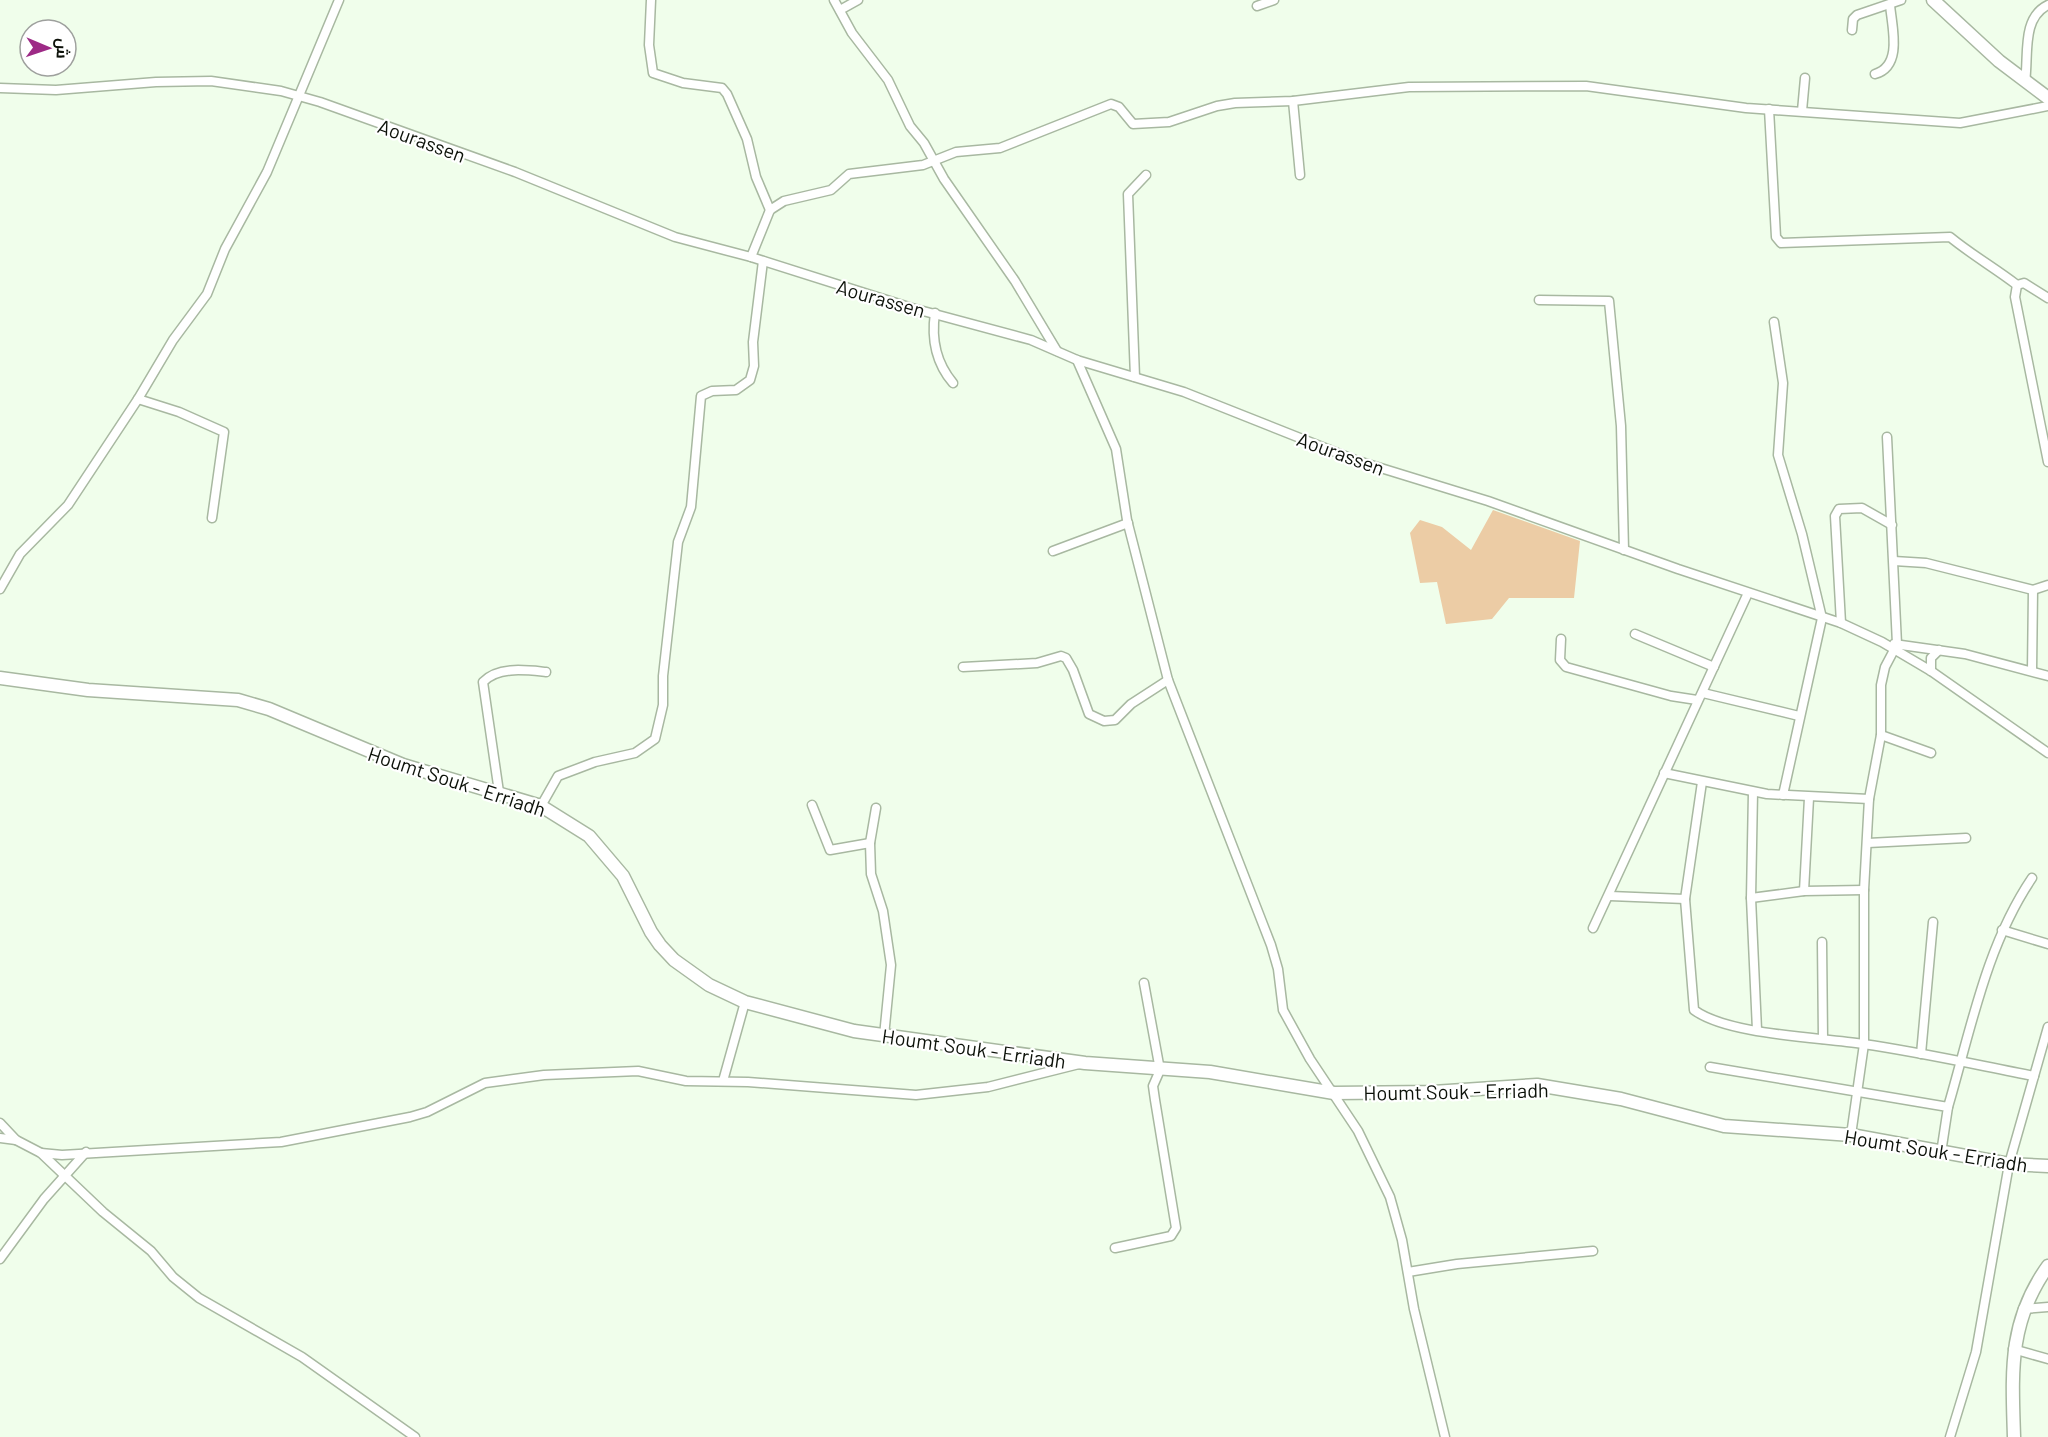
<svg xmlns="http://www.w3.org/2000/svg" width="2048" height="1437" font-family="Barlow,Cairo,sans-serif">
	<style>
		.green { fill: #eccca5 }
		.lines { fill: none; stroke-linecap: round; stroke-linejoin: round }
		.street-casing { stroke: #a8b8a1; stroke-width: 11 }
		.secondary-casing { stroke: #a8b8a1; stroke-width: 15 }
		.street { stroke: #fff; stroke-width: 8 }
		.secondary { stroke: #fff; stroke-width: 12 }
		.labels { text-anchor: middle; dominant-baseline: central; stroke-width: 4.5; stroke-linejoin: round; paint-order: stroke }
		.street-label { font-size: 20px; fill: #0c1109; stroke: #fff }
	</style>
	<rect width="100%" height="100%" fill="#f0feeb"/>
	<!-- green -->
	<polygon class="green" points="1493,510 1580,541 1574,598 1509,598 1492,619 1446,624 1437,582 1420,583 1410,533 1420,520 1442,527 1471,550"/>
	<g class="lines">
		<!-- street casing -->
		<g class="street-casing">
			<g id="street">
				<polyline points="651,0 649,45 653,73 683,83 722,88 727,94 747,139 756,177 770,210"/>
				<polyline points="834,0 852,33 888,80 910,126 924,143 944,179 1015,281 1057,351"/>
				<polyline points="1257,6 1274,0"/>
				<polyline points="840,10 858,0"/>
				<polyline points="1852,30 1853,19 1857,15 1901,0"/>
				<path d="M1875,74C1903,66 1892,27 1890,5"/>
				<path d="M2025,82C2029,56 2021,18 2048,5"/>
				<polyline points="0,88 56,90 156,82 211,81 281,91 320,102 515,172 675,237 751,257 912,308 1031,340 1077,360 1184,392 1358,461 1488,501 1678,569 1841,623 1882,642 1931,671 2048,753"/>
				<polyline points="1293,101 1300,175"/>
				<path d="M1769,109L1776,237L1781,243L1950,237C1972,255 1995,268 2017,285"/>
				<polyline points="1802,111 1805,78"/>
				<polyline points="751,257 770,210 784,201 831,190 849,174 923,165 956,152 1000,148 1111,104 1119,107 1133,124 1169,122 1217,106 1235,103 1293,101 1409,87 1586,86 1746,108 1960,123 2048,106"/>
				<polyline points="2017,285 2015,297 2048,462"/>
				<polyline points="2017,285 2024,283 2048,298"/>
				<polyline points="1539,300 1609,301 1621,426 1624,550"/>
				<path d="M935,313C931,340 936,363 953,383"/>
				<polyline points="1774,322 1783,383 1778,455 1802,534 1822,618 1783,795"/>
				<polyline points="1077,360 1116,449 1127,520 1168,680 1271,945 1278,969 1283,1010 1310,1059 1358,1131 1390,1197 1402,1240 1414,1309 1445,1437"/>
				<polyline points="1135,377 1128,194 1146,175"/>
				<polyline points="138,399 179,412 224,432 212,518"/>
				<polyline points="1887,437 1897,644"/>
				<polyline points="1053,551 1128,523"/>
				<polyline points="1894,561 1926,563 2033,590 2048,585"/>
				<polyline points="0,589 20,554 68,505 138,399 173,340 207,294 225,249 267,172 339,0"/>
				<polyline points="1841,623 1835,516 1839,509 1862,508 1892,525"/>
				<polyline points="1635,634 1714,667"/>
				<polyline points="1561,639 1560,660 1566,667 1671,696 1697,700"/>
				<polyline points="1894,644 1965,654 2048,676"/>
				<polyline points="963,667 1037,663 1061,656 1066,658 1073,670 1089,714 1104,721 1115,720 1131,704 1168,680"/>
				<polyline points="1931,671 1931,658 1939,650"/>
				<polyline points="2032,671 2033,590"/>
				<polyline points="1703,693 1799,716"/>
				<polyline points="1881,735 1931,753"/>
				<polyline points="1664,773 1767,794 1869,799"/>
				<path d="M1702,782L1685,899L1694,1010C1728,1035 1818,1037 1863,1044C1920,1052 1977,1065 2034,1076"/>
				<path d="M499,792L483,682C498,666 526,670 546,672"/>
				<polyline points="1753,792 1751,898 1757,1030"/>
				<polyline points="812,805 830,850 870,843"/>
				<polyline points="541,806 558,776 595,762 635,753 655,739 663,705 663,676 678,542 691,507 701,396 712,391 736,390 750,380 754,366 753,342 763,261"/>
				<polyline points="876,808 870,843 871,874 883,911 891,965 884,1036"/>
				<polyline points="1868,843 1966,838"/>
				<polyline points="1804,891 1809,798"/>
				<polyline points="1610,896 1685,899"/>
				<polyline points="1751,898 1804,891 1864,890"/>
				<polyline points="1593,928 1748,593"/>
				<polyline points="2002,930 2048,944"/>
				<polyline points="1822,942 1823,1039"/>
				<polyline points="1921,1054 1933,922"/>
				<polyline points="1710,1067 1948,1107 1941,1153"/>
				<polyline points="723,1081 745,1002"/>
				<path d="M1948,1107C1971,1029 1986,946 2032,878"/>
				<polyline points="0,1123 16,1140 41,1153 103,1212 151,1251 173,1277 199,1298 302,1357 415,1437"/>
				<polyline points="1851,1135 1864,1044 1864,890 1869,799 1881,735 1881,685 1885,667 1894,650"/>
				<polyline points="0,1138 16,1140"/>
				<polyline points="41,1153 62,1155 281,1142 410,1117 427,1112 485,1083 544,1075 638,1071 686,1081 748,1082 916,1095 988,1087 1079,1064"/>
				<polyline points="1115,1248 1171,1236 1176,1228 1155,1100 1153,1086 1160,1070 1144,983"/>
				<polyline points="0,1259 44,1199 86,1152"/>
				<polyline points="1408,1272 1457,1264 1593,1251"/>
				<polyline points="2023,1309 2048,1307"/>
				<polyline points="2013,1349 2048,1359"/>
				<polyline points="1950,1437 1976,1352 2009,1164 2048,1027"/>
			</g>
		</g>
		<!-- secondary casing -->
		<g class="secondary-casing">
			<g id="secondary">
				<polyline points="1933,0 1999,61 2048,98"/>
				<polyline points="0,678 88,690 238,700 269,709 403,765 541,806 589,836 623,876 651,932 660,945 674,960 709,985 745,1002 854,1031 1085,1063 1210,1072 1334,1093 1433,1092 1537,1085 1621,1099 1724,1126 1851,1135 2009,1164 2048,1166"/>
				<path d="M2014,1437C2012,1372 2008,1322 2048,1266"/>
			</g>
		</g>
		<!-- street -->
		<use href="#street" class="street"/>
		<!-- secondary -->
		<use href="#secondary" class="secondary"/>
	</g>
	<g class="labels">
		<!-- street labels -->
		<g class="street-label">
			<text transform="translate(422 140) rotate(20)">Aourassen</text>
			<text transform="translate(881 298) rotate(16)">Aourassen</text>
			<text transform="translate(1341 453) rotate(20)">Aourassen</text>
			<text transform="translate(457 781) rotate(18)">Houmt Souk - Erriadh</text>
			<text transform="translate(974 1048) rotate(8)">Houmt Souk - Erriadh</text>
			<text transform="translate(1456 1091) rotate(-1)">Houmt Souk - Erriadh</text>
			<text transform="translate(1936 1150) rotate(9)">Houmt Souk - Erriadh</text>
		</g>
	</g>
	<!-- north arrow -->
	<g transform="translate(48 48) rotate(92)"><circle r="28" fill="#ffffff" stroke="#9ea09d" stroke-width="1.5"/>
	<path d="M0-4.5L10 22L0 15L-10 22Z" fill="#9d2a86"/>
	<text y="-9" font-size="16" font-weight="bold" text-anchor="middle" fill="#0c1109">ش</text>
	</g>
</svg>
